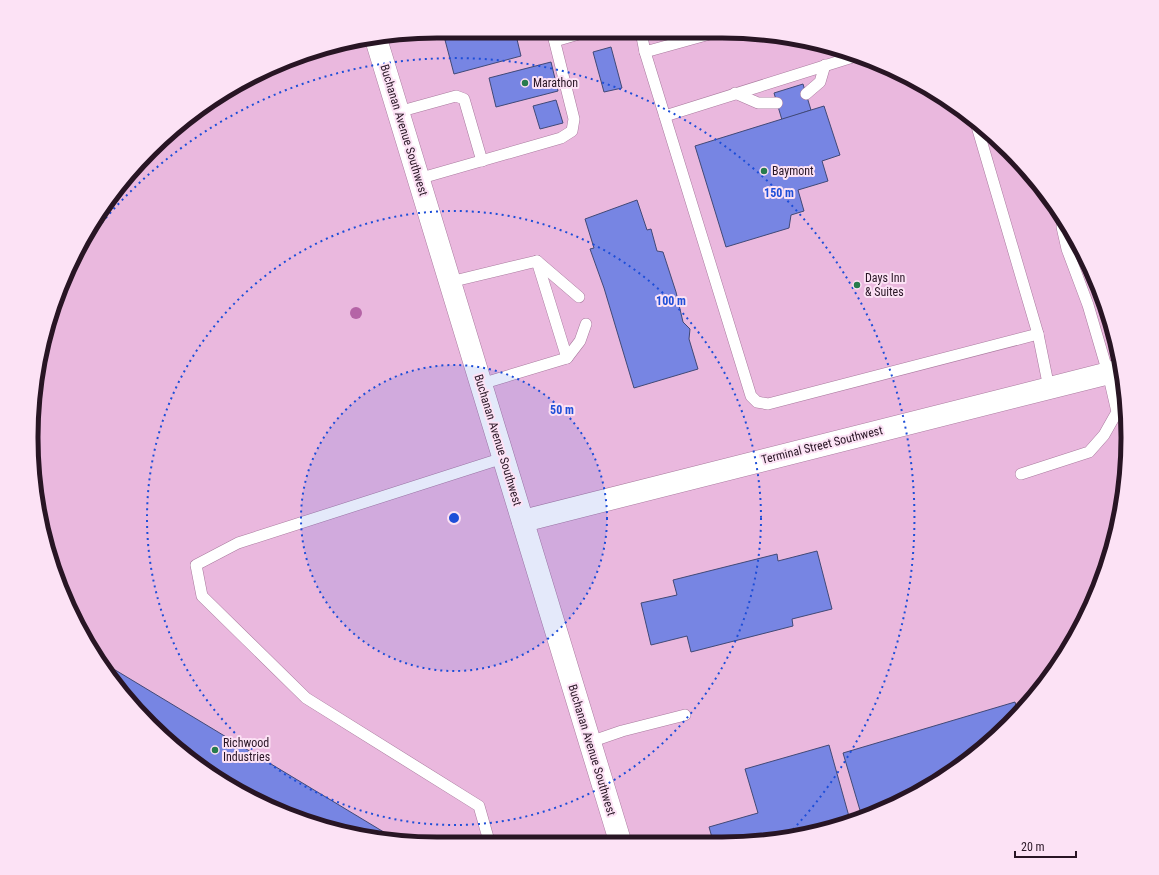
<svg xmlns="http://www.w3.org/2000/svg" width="1159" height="875" font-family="'Roboto Condensed',sans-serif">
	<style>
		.building { fill: #7785e3; stroke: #414976 }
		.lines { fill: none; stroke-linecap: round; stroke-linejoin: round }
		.lane-casing { stroke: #a97a9e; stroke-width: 12 }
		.street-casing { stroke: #a97a9e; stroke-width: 23 }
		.secondary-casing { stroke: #a97a9e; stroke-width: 23 }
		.lane { stroke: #fff; stroke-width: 11 }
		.street { stroke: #fff; stroke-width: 22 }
		.secondary { stroke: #fff; stroke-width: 22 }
		.tree { fill: #b564a6 }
		.ring { fill: none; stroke: #1d4ed8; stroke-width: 2; stroke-dasharray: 2 4 }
		.poi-dot { fill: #277b4d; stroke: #fce2f5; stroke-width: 1.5 }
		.labels { text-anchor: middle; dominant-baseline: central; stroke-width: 4; stroke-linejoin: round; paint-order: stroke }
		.poi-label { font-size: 12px; fill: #281524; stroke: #fce2f5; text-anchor: start }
		.street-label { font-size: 12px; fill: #281524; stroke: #fce2f5 }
		.rim { fill: none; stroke: #281524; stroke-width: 5 }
		.centre { fill: #1d4ed8; stroke: #fce2f5; stroke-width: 2 }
		.ring-label { font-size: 12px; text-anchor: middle; font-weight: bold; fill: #1d4ed8; stroke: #fce2f5; stroke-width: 4; stroke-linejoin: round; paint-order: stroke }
	</style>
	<rect width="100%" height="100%" fill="#eab8de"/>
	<!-- building -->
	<g class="building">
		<polygon points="478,31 515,31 521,56 454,74 445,40"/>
		<polygon points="611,47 622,88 604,92 593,52"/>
		<polygon points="551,62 558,91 496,107 489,78"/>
		<polygon points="803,84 811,110 782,120 774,93"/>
		<polygon points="556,100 563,123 540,129 533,106"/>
		<polygon points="824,106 840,155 822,161 828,181 798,190 804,211 791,215 789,228 726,247 695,146"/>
		<polygon points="637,200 647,230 651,229 657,251 663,252 676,292 683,322 690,329 689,339 698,369 634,388 604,288 590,249 594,248 585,219"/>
		<polygon points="99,218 101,224 94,226"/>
		<polygon points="1123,485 1122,498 1119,486"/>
		<polygon points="817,551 832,609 792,619 793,626 691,652 687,636 651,645 641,603 677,595 673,580 777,554 778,561"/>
		<polygon points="97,659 397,840 384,840 282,813 212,776 150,725 100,664"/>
		<polygon points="1015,702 1018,713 1009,725 948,775 877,813 862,817 843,753"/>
		<polygon points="829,745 850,820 774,841 713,841 709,827 758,813 745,769"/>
	</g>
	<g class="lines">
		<!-- lane casing -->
		<g class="lane-casing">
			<g id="lane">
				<polyline points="641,32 645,52 717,32"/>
				<polyline points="555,41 589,31"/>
				<polyline points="645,52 751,396 757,402 768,404 1038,334"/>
				<polyline points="735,93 758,103 777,103"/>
				<polyline points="806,94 820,82 825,65"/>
				<polyline points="398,112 456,96 464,99 482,161"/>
				<polyline points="665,116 856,56"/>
				<polyline points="976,123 1038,334 1049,388"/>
				<polyline points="418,179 561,138 572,131 574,119 552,31"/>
				<polyline points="537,261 579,297"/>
				<polyline points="450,282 537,261 567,358 481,384"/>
				<polyline points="567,358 580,341 586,324"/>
				<polyline points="1021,474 1089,452 1104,435 1117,412 1108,373 1088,305 1067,249 1062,227 1063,219"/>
				<polyline points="590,742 622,731 685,715"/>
				<polyline points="489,841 479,806 306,698 202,596 196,565 238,543 503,458"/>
			</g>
		</g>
		<!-- street casing -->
		<g class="street-casing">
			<polyline id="street" points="523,521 1121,370"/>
		</g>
		<!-- secondary casing -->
		<g class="secondary-casing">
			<polyline id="secondary" points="376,39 620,841"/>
		</g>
		<!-- lane -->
		<use href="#lane" class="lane"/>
		<!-- street -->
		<use href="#street" class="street"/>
		<!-- secondary -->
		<use href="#secondary" class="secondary"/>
	</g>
	<!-- trees -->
	<circle class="tree" cx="356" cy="313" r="6"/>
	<!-- distance rings -->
	<circle cx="454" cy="518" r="153" fill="#1d4ed8" fill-opacity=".12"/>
	<g class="ring">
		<circle cx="454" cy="518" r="153"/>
		<circle cx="454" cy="518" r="307"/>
		<path d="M73 261A460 460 0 1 1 785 838"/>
	</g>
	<!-- markers -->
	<g class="poi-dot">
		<circle cx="525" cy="83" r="4"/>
		<circle cx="764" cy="171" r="4"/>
		<circle cx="857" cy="285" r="4"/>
		<circle cx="215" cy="750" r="4"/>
	</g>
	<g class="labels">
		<!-- poi labels -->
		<g class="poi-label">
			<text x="533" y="83">Marathon</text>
			<text x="772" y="171">Baymont</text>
			<text x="865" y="278">Days Inn<tspan x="865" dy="14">&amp; Suites</tspan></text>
			<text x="223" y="743">Richwood<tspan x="223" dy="14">Industries</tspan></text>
		</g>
		<!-- street labels -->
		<g class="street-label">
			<text transform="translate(404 130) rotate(73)">Buchanan Avenue Southwest</text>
			<text transform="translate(498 440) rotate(73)">Buchanan Avenue Southwest</text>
			<text transform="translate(822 445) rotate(-14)">Terminal Street Southwest</text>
			<text transform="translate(592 750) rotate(73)">Buchanan Avenue Southwest</text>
		</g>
	</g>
	<!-- crop -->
	<path d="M0 0H1159V875H0ZM437 38H722A399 399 0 0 1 1121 437V438A399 399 0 0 1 722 837H437A399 399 0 0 1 38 438V437A399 399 0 0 1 437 38Z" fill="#fce2f5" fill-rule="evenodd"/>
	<path class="rim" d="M437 38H722A399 399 0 0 1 1121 437V438A399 399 0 0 1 722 837H437A399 399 0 0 1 38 438V437A399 399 0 0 1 437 38Z"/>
	<circle cx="454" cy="518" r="6" class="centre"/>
	<g class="ring-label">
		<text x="779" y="197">150 m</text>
		<text x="671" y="305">100 m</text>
		<text x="562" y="414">50 m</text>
	</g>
	<!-- scale -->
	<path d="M1015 851v6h61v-6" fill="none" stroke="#281524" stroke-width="2"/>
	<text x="1021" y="851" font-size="12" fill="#281524" stroke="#fce2f5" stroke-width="3" paint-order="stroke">20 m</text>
</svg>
